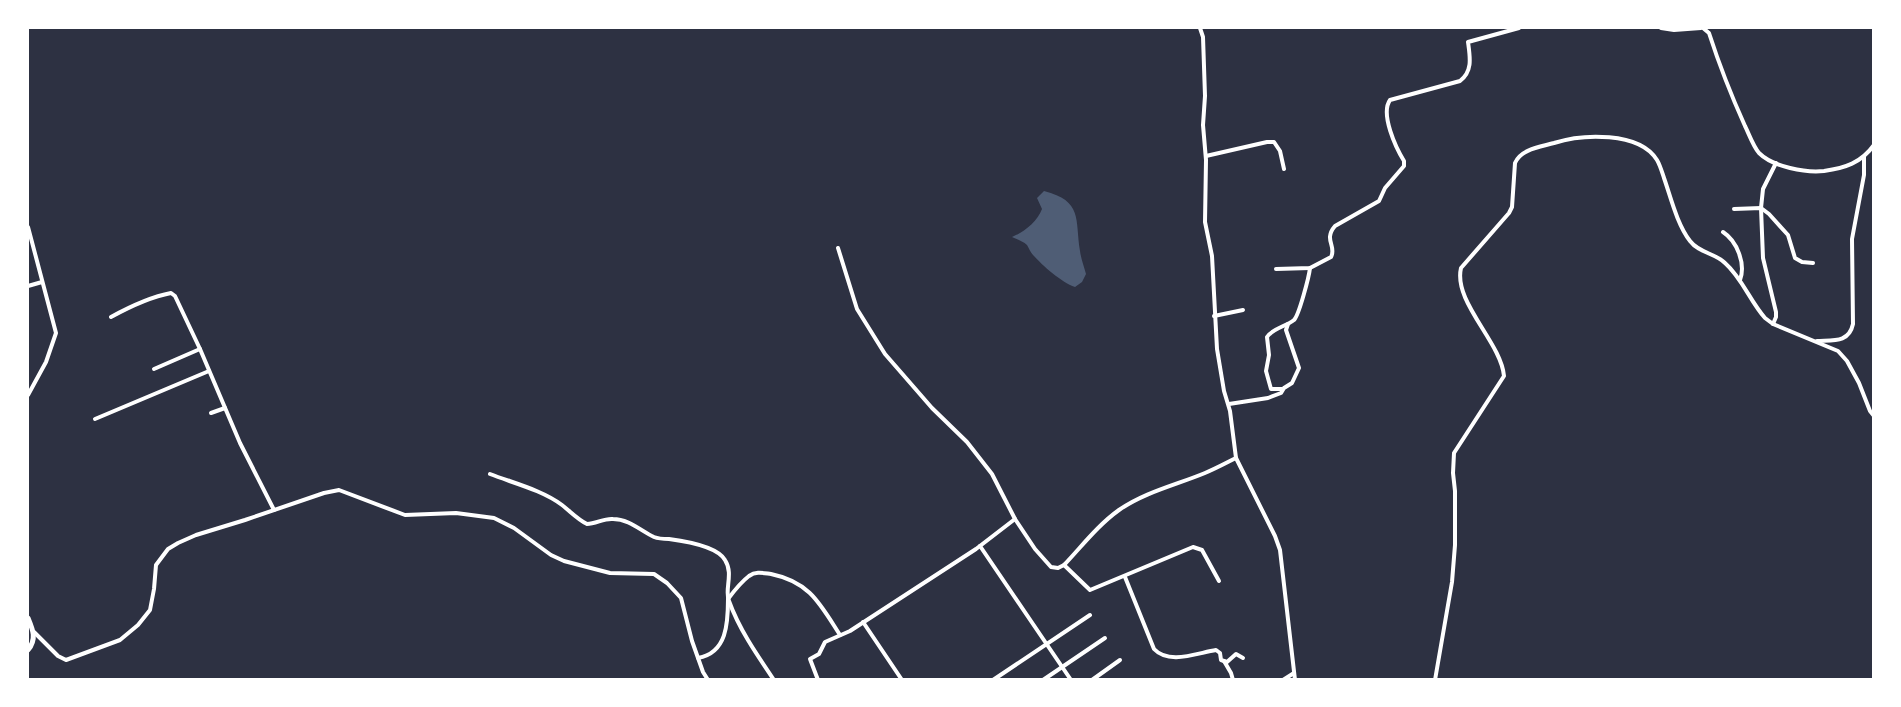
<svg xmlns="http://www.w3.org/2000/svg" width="1901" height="707" font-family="'Source Serif 4',serif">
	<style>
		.water { fill: #4f5d75 }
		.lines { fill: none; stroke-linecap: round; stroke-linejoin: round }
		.minor { stroke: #fff; stroke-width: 4 }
		.tertiary { stroke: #fff; stroke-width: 5 }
	</style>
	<rect width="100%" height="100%" fill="#2d3142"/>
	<!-- water -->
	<path class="water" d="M1044,191C1083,201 1075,219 1080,251C1081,259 1084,266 1086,274L1082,282L1075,287C1061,282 1043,266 1033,255C1030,252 1029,248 1027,245C1023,241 1016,239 1012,237C1024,232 1037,222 1042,209L1037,198Z"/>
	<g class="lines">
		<!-- minor -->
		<g class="minor">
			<polyline points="1200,28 1203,37 1205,96 1203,125 1206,160 1205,222 1212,256 1217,349 1224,391 1230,411 1236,458 1275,536 1280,550 1295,680"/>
			<polyline points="1661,28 1674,30 1701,28"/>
			<path d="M1703,28L1709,33C1719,64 1731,95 1745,126C1749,134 1753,146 1759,153C1773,167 1806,173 1824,171C1845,168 1861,163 1874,145"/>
			<polyline points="1206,156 1267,142 1274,142 1280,151 1284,169"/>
			<polyline points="1734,209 1761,208 1769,214 1788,235 1795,258 1802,262 1813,263"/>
			<polyline points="28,227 56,333 46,362 28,395"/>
			<path d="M1723,232C1737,241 1746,264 1740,280"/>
			<path d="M838,248L857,309L885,354L932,408L967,442L992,474L1015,519L1035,549L1051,567L1058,568L1064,565C1082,546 1098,525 1119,510C1145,492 1176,485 1205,473C1215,469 1226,463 1236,458"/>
			<path d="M1276,269L1310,268L1331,257C1337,246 1323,240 1335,226L1379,201L1385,188L1404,166V161C1396,148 1380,114 1390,100L1460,81C1473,71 1470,57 1468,42L1519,28"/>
			<polyline points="28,286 42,282"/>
			<polyline points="1214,316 1243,310"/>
			<path d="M111,317C131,306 150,297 171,293L175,296L200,349L240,443L274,510"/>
			<polyline points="1773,324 1776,317 1776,312 1763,258 1761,208 1763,189 1776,163"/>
			<path d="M1817,341C1833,340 1849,343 1853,324L1852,239L1864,175V157"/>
			<polyline points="154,369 200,349"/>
			<path d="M1282,389H1271L1266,371L1269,355L1267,337C1273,328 1285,327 1294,320C1299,315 1309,277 1310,268"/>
			<polyline points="1229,404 1268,398 1281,393 1284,388 1292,383 1299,368 1286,330 1288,324"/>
			<polyline points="211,413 225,408"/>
			<polyline points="95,419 209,371"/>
			<path d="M490,474C513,483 542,490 562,505C571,512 577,519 587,524C596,524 604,518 613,519C629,519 641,531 654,537C659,539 665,539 669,539C684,541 717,546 725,560C734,574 724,590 729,601C739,629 757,655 774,680"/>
			<polyline points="980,546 1071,680"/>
			<polyline points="1064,565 1090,590 1193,547 1202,550 1219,581"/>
			<path d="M1125,577L1154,649C1169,665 1197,653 1216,650L1220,653L1221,660L1227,662L1236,654L1243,658"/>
			<polyline points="863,622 902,680"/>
			<polyline points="34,632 58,656 66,660 120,640 138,625 150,610 154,589 156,565 168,549 178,543 196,535 245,520 324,493 339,490 405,515 456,513 494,518 514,528 551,555 564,561 610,573 654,574 667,583 681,598 692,641 703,672 708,680"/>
			<path d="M698,658C727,653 728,623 728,599C734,591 741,582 749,576C756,571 763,573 771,574C810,582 820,604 840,635"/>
			<polyline points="1224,661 1231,673 1233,680"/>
			<polyline points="818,680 810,659 819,654 825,642 850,631 976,549 1015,519"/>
			<polyline points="993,680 1090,615"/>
			<polyline points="1043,680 1105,638"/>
			<polyline points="1092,680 1120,660"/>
			<polyline points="1283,680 1294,673"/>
			<path d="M1435,680L1452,582L1455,545V491L1453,473L1454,453L1504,376C1501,342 1453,302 1461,268L1509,213L1512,207L1515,163C1521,149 1540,147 1554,143C1582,134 1639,131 1657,160C1660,165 1662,172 1664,178C1671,198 1677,224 1690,241C1699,253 1715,253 1725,263C1742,278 1750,301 1765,318L1773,324L1838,351L1847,361L1859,383L1870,411L1874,416"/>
		</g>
		<!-- tertiary -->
		<path class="tertiary" d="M28,618C33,630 37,639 28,650"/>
	</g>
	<!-- border -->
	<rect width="1901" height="707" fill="none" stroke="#ffffff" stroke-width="58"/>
</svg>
